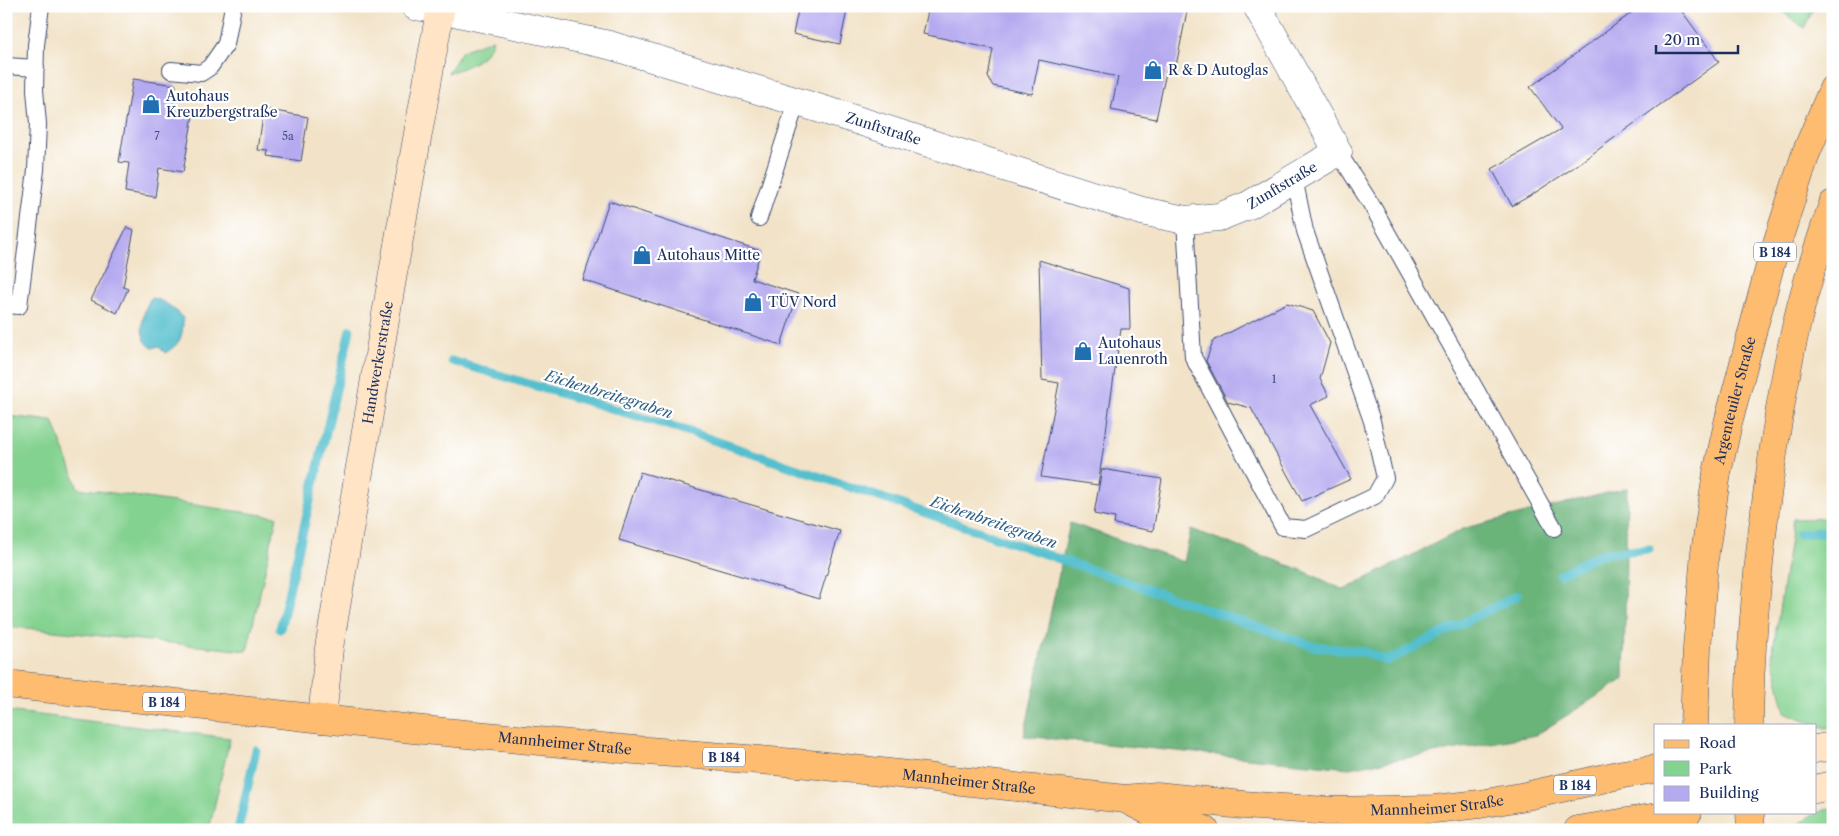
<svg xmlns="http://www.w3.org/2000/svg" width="1839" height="836" font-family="'Libre Caslon Text',serif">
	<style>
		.green { fill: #84d290; stroke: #508077 }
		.forest { fill: #6bb47a; stroke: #43726c }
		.water { fill: #54bfce; stroke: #387796 }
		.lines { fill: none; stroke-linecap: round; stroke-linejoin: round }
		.stream { stroke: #54bfce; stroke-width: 9 }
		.building { fill: #b5aaf0 }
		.lane-casing { stroke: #3b4a6e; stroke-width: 18 }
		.street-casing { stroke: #3b4a6e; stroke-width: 29 }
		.secondary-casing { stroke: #3b4a6e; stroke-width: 29 }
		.primary-casing { stroke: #3b4a6e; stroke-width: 29 }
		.lane { stroke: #fff; stroke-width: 16 }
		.street { stroke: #fff; stroke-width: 28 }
		.secondary { stroke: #ffe4c6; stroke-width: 28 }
		.primary { stroke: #febc70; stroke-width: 28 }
		.labels { text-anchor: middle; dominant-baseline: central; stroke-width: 4.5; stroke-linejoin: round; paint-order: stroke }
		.number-label { font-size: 11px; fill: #424e82 }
		.shield { fill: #fff; stroke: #5f6d8e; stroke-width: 1 }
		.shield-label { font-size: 12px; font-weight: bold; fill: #1b2f5e }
		.poi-label { font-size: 14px; fill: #1b2f5e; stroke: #fff; text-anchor: start }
		.street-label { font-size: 14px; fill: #1b2f5e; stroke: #fff }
		.water-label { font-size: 15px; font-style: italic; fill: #2f6185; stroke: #fff }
	</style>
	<rect width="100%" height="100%" fill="#fff"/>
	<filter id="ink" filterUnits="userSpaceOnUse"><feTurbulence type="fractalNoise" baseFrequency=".02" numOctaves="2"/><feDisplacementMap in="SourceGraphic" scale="10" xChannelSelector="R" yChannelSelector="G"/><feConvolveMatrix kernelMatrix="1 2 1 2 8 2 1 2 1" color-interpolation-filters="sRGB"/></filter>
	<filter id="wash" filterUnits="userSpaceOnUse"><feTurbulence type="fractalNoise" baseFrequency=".0096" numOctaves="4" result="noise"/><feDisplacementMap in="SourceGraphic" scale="20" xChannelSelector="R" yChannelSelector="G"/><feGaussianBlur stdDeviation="1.12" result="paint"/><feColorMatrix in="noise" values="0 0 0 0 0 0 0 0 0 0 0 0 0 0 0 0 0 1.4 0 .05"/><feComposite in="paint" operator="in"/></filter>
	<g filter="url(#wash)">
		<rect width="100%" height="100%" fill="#f2e3c8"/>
		<!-- green -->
		<g class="green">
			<polygon points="1775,6 1815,6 1804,28"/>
			<path d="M493,39C487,60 467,67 448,73L462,51Z"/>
			<polygon points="6,416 53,421 78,488 277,517 247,651 6,626"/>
			<polygon points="1833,518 1833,727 1825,728 1785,712 1772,657 1793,519"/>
			<polygon points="6,711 230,738 209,830 6,830"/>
			<path d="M1833,807V830H1793C1803,817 1818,813 1833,807Z"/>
		</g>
		<!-- forest -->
		<polygon class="forest" points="1627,488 1624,679 1536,735 1349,768 1024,736 1070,523 1184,562 1191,529 1304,571 1344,590 1465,528"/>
		<!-- water -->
		<path class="water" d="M151,298C165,300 174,309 183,318C183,336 181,344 165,353L158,346L153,348C136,340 142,311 151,298Z"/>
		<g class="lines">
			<!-- stream -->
			<g class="stream">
				<polyline points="452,361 684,430 1313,646 1365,652 1387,661 1518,595"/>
				<polyline points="1799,534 1833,531"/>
				<polyline points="1560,574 1599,554 1649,549"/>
				<polyline points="280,629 350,330"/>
				<polyline points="238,830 256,750"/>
			</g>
		</g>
		<g id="blocks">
			<!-- building -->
			<g class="building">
				<polygon points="799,6 848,6 840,44 793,34"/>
				<polygon points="929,6 1188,6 1175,71 1167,68 1156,119 1111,110 1118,77 1039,60 1032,94 993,86 988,77 993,49 923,34"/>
				<polygon points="1641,6 1678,6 1719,62 1570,170 1533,194 1512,206 1492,169 1561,129 1530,87"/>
				<polygon points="133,79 176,85 173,106 194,110 183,172 159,168 155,197 125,192 129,163 119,162"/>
				<polygon points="264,109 308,117 301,161 268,156 269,151 258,150"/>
				<polygon points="609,201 761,251 752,279 798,294 781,345 583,280"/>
				<polygon points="127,227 134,230 123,287 128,289 117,313 91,300"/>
				<polygon points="1039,260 1129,288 1130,329 1121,329 1098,485 1041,477 1059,383 1042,380"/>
				<polygon points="1287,303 1313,311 1330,343 1320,379 1329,396 1310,405 1351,479 1302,501 1251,408 1228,402 1206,361 1213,341"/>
				<polygon points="1102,469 1162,479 1153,531 1114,524 1115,518 1094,514"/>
				<polygon points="640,472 840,531 819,599 619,540"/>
			</g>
		</g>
	</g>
	<g filter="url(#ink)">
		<use href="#blocks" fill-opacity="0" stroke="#3b4a6e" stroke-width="1"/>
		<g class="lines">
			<!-- lane casing -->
			<g class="lane-casing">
				<g id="lane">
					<polyline points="6,66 36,68"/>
					<polyline points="171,70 201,73 210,67 226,44 233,6"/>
					<polyline points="1338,152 1371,204 1554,528"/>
					<polyline points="759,218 797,101"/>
					<polyline points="1185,220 1193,357 1283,527 1306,529 1375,496 1385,478 1372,421 1305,231 1294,178"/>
					<polyline points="6,305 19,306 36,170 38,124 35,90 36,45 41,6"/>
				</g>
			</g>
			<!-- street casing -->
			<g class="street-casing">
				<g id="street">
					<path id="s1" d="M415,6L440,9L609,45L844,116L1142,211L1185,220L1219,217L1249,205L1338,152L1257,6"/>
				</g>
			</g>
			<!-- secondary casing -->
			<g class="secondary-casing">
				<g id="secondary">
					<path id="s2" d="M322,719L329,648L397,250L441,6"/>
					<polyline points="1815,749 1833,746"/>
					<polyline points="1815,789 1833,785"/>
				</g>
			</g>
			<!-- primary casing -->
			<g class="primary-casing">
				<g id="primary">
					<path id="s3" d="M6,684L413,729L623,749L808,764L1125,799L1157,796L1243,805L1327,811L1434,809L1480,804L1526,796L1623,774L1655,769"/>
					<path id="s4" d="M1694,725L1697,648L1705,552L1717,473L1729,419L1771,262L1806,153L1833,89"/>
					<path d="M1749,725C1750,648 1757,571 1767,495C1775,439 1783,383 1796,327C1805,286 1819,244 1833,204"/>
					<polyline points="1131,802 1151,812 1205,830"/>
					<polyline points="1750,812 1751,830"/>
					<polyline points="1578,830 1688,812"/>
				</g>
			</g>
			<!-- lane -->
			<use href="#lane" class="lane"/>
			<!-- street -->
			<use href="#street" class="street"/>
			<!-- secondary -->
			<use href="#secondary" class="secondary"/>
			<!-- primary -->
			<use href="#primary" class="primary"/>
		</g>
	</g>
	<!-- icons -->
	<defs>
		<g id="shop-bare" transform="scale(1.5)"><path d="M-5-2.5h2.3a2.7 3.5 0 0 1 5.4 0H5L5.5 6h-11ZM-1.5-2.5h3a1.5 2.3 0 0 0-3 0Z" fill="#1f6fb2" stroke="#fff" stroke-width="2.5" paint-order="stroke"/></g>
	</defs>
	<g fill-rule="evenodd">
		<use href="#shop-bare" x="1153" y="70"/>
		<use href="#shop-bare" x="151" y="104"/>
		<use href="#shop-bare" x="642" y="255"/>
		<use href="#shop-bare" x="753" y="302"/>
		<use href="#shop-bare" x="1083" y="351"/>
	</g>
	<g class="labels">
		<!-- number labels -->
		<g class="number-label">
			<text x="157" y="136">7</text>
			<text x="288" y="136">5a</text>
			<text x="1274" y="379">1</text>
		</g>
		<!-- shield labels -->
		<g class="shield">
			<rect x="1754" y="242.5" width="42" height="19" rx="4"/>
			<rect x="143" y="692.5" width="42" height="19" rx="4"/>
			<rect x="703" y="747.5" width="42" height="19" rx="4"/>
			<rect x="1554" y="775.5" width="42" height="19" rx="4"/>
		</g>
		<g class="shield-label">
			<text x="1775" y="252">B 184</text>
			<text x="164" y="702">B 184</text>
			<text x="724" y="757">B 184</text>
			<text x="1575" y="785">B 184</text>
		</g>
		<!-- poi labels -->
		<g class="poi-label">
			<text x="1168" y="70">R &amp; D Autoglas</text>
			<text x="166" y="96">Autohaus<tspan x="166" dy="16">Kreuzbergstraße</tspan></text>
			<text x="657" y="255">Autohaus Mitte</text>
			<text x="768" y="302">TÜV Nord</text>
			<text x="1098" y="343">Autohaus<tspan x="1098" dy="16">Lauenroth</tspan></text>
		</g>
		<!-- street labels -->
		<g class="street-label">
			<text stroke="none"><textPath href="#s1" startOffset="485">Zunftstraße</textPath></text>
			<text stroke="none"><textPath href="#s1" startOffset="905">Zunftstraße</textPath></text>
			<text stroke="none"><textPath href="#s2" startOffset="361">Handwerkerstraße</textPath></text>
			<text stroke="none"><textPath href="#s4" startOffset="328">Argenteuiler Straße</textPath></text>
			<text stroke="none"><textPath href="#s3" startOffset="562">Mannheimer Straße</textPath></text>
			<text stroke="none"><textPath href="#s3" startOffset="968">Mannheimer Straße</textPath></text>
			<text stroke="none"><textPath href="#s3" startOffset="1438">Mannheimer Straße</textPath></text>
		</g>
		<!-- water labels -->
		<g class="water-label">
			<text transform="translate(609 394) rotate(17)">Eichenbreitegraben</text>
			<text transform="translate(994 522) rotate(19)">Eichenbreitegraben</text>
		</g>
	</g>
	<!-- margin -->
	<rect width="1839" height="836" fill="none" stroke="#fff" stroke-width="25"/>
	<!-- legend -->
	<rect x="1654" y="724" width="162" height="90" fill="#ffffff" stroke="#a4acbf"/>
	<rect x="1664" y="740" width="25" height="8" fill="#febc70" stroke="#a4acbf"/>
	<text x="1699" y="748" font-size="15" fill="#1b2f5e">Road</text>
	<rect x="1664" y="761" width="25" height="15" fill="#84d290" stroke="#a4acbf"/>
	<text x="1699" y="774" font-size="15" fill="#1b2f5e">Park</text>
	<rect x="1664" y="786" width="25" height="15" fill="#b5aaf0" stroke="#a4acbf"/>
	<text x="1699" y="798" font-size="15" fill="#1b2f5e">Building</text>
	<!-- scale -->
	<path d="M1656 45v8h82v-8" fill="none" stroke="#1b2f5e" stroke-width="2.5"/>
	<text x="1664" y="45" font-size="15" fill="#1b2f5e" stroke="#ffffff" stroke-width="4" paint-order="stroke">20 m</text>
</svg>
